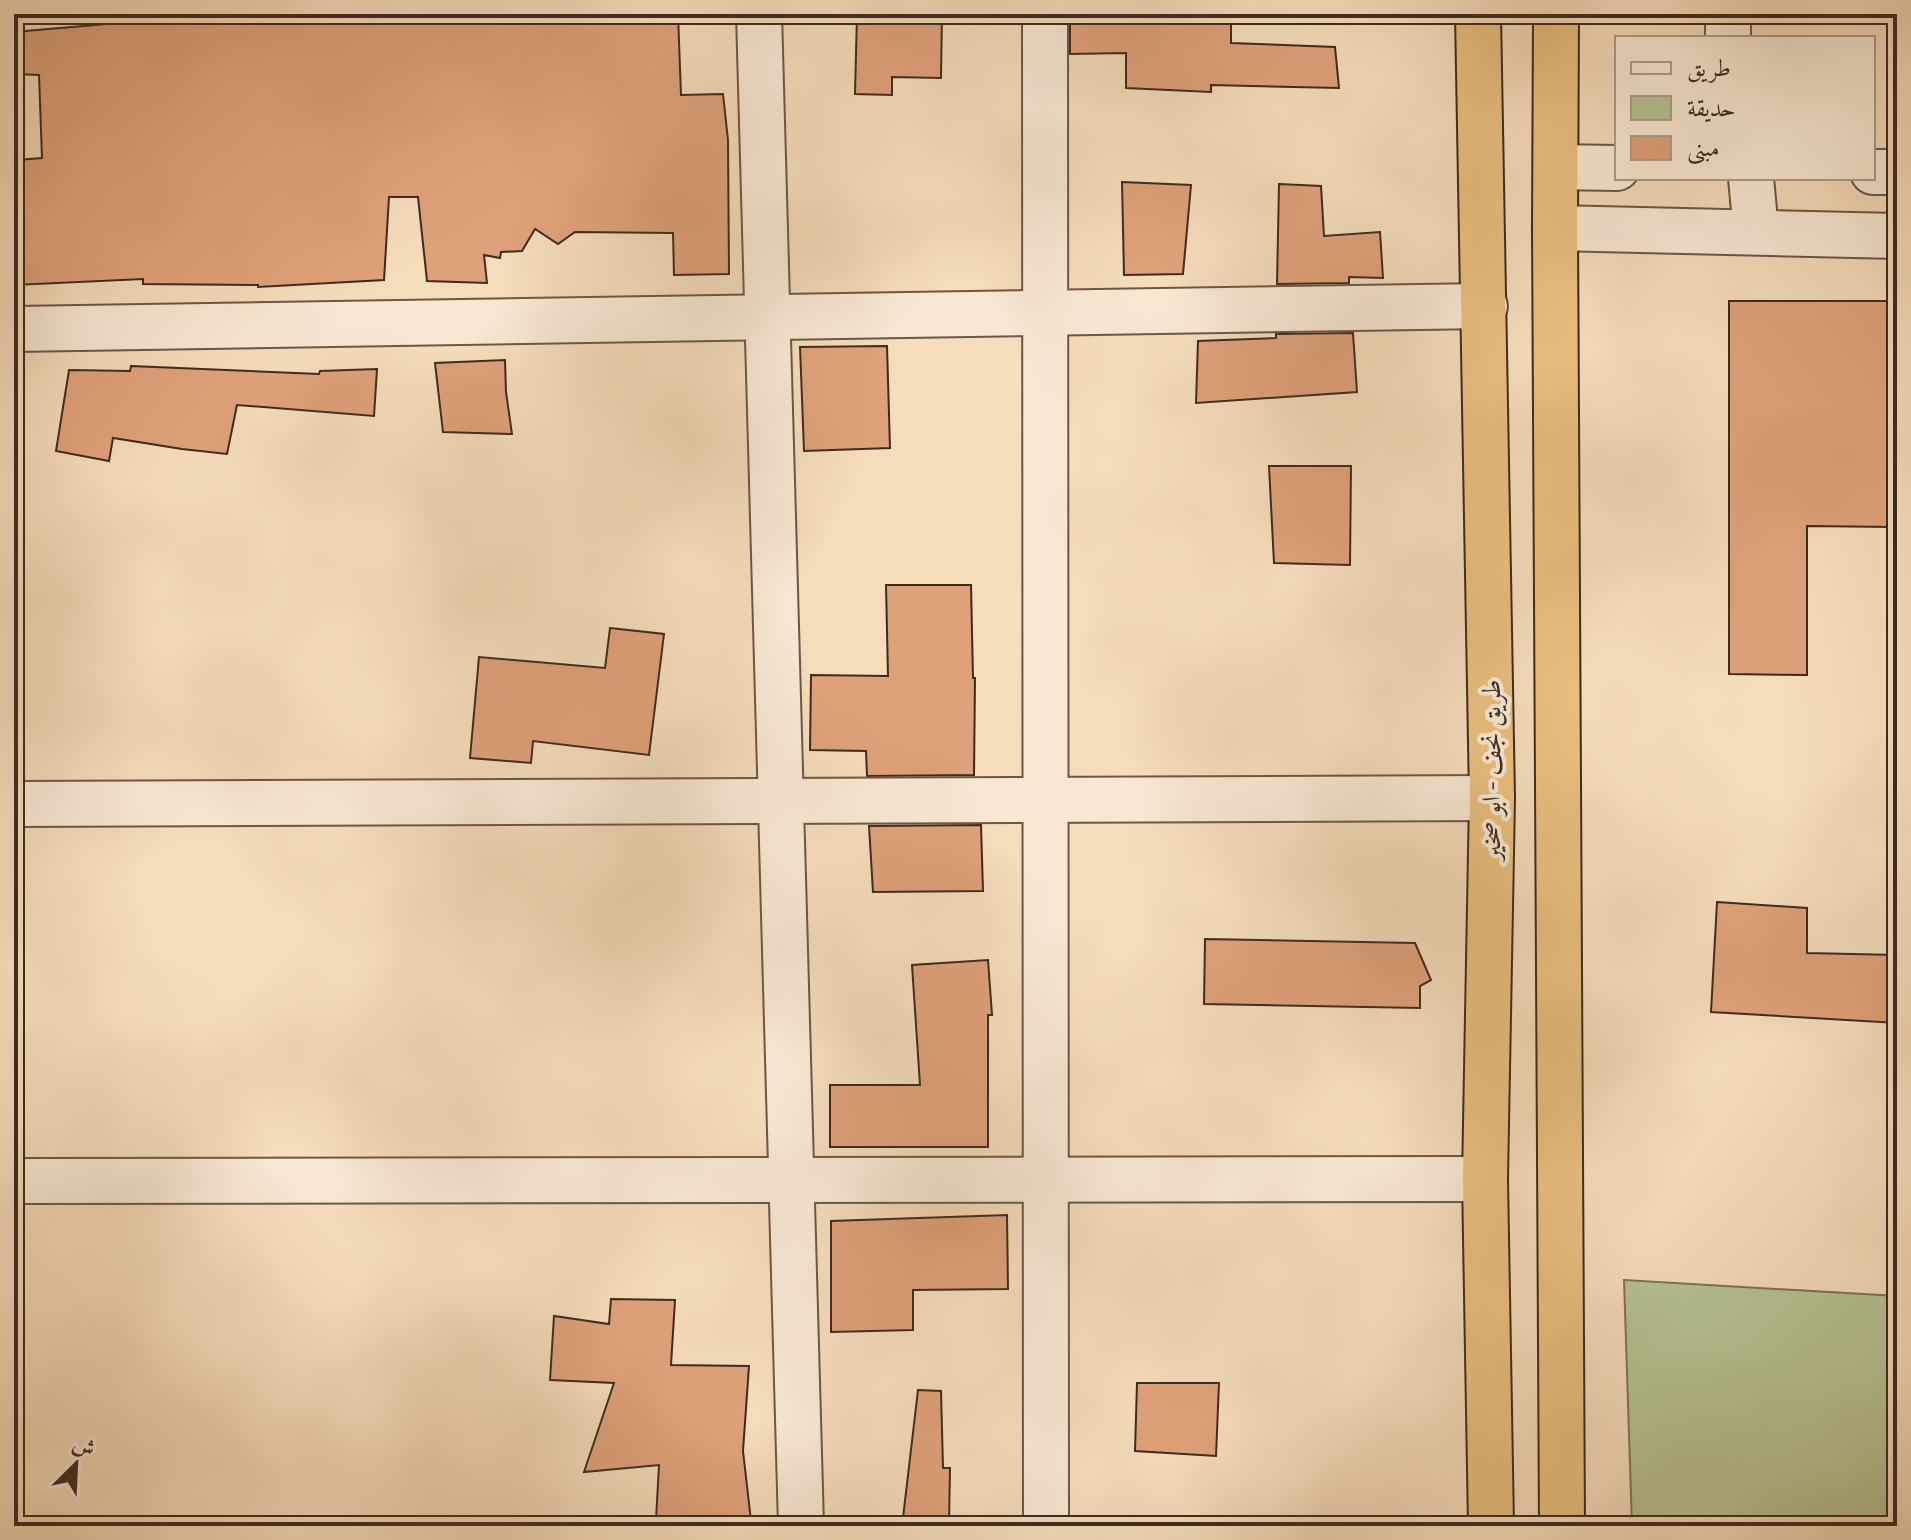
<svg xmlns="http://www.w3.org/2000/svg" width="1911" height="1540" font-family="'Gentium Book Plus',Amiri,serif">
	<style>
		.green { fill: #b7c294; stroke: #7a765a; stroke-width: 2 }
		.building { fill: #dfa17a; stroke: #3e2b20; stroke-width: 2 }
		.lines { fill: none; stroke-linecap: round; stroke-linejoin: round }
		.minor-casing { stroke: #6c5747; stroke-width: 48 }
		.highway-casing { stroke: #3e2b20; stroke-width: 48 }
		.minor { stroke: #f8e8d3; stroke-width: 44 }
		.highway { stroke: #eabe7e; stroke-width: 44 }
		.labels { text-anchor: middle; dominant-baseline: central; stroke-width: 8; stroke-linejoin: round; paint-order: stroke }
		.street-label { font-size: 26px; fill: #3e2b20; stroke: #f8e8d3 }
	</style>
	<rect width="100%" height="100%" fill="#f5dcbb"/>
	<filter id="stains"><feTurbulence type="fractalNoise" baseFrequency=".0025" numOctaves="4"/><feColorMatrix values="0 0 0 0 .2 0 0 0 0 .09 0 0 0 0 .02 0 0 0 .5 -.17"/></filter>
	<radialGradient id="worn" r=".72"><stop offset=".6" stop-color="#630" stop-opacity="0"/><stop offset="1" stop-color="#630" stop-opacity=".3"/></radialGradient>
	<!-- green -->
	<polygon class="green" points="1624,1280 1897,1296 1897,1526 1632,1526"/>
	<!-- building -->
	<g class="building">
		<polygon points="568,14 678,14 681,95 723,94 728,140 729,274 674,275 673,233 575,232 558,244 535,229 522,251 501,252 500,258 484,255 487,283 427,281 418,197 389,197 384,280 258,287 258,285 143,284 143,279 14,285 14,227 19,226 17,160 42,158 39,75 14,74 14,32 130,22 130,24 252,21 252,17 403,15 403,18"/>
		<polygon points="857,14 942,14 941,78 892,77 892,95 855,94"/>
		<polygon points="1070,14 1231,14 1231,43 1335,47 1339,88 1211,85 1211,92 1126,88 1126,53 1070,54"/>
		<polygon points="1122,182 1191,185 1183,274 1124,275"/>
		<polygon points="1279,184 1321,186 1324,236 1380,232 1383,278 1349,277 1349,283 1277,284"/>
		<polygon points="1729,301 1897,301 1897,375 1894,375 1893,527 1807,526 1807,675 1729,674"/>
		<polygon points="1353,333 1357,392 1196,403 1198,341 1276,338 1276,334"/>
		<polygon points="887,346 890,448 804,451 800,347"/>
		<polygon points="505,360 506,392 512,434 443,432 435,363"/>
		<polygon points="131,366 319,374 320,371 377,369 374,416 237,405 227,454 182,449 113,438 109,461 56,451 69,370 130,371"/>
		<polygon points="1269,466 1351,466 1350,565 1274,563"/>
		<polygon points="886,585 971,585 973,678 975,678 974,775 867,776 866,751 810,750 811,675 888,676"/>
		<polygon points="610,628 664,634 649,755 533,741 531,763 470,758 479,657 605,668"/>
		<polygon points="981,825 983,891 873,892 869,826"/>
		<polygon points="1717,902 1807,908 1807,953 1897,955 1897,1023 1711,1012"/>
		<polygon points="1205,939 1415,943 1431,980 1420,986 1420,1008 1204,1004"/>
		<polygon points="988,960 992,1015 988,1015 988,1147 830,1147 830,1085 920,1085 912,965"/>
		<polygon points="1007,1215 1008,1289 913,1290 913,1330 831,1332 831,1221"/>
		<polygon points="611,1299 675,1300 671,1365 749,1366 743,1451 751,1521 656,1520 659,1465 584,1472 614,1383 550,1380 554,1316 609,1324"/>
		<polygon points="1137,1383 1219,1383 1216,1456 1135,1451"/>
		<polygon points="918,1390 941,1391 943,1468 950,1468 949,1525 903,1518"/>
	</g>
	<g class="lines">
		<!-- minor casing -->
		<g class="minor-casing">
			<g id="minor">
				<polyline points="759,14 801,1526"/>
				<polyline points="1045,14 1046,1526"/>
				<polyline points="1728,14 1728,38"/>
				<polyline points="1556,167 1617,168"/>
				<polyline points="1873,172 1897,172"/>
				<polyline points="1751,178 1756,232"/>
				<polyline points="1555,228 1897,236"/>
				<polyline points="14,329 1485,306"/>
				<polyline points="14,804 1492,798"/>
				<polyline points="14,1181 1485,1179"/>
			</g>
		</g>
		<!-- highway casing -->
		<g class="highway-casing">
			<g id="highway">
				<polyline points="1478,14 1492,798 1485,1179 1491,1526"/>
				<polyline points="1556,14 1555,228 1562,1526"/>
			</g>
		</g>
		<!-- minor -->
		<use href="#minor" class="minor"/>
		<!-- highway -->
		<use href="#highway" class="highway"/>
	</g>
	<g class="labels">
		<!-- street labels -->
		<g class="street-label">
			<text transform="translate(1490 770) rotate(-90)">طريق نجف - ابو صخير</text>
		</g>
	</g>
	<!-- margin -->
	<rect width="1911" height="1540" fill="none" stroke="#f5dcbb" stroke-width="48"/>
	<rect x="16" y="16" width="1879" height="1508" fill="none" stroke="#3e2b20" stroke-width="4"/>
	<rect x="24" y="24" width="1863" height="1492" fill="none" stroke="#3e2b20" stroke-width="2"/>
	<!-- legend -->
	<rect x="1615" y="36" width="260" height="144" fill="#f8e8d3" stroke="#ae9c8b" stroke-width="2"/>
	<rect x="1631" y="62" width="40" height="12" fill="#f8e8d3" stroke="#ae9c8b" stroke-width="2"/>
	<text x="1687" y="76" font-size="24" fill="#3e2b20">طريق</text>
	<rect x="1631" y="96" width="40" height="24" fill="#b7c294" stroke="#ae9c8b" stroke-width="2"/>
	<text x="1687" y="116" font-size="24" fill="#3e2b20">حديقة</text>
	<rect x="1631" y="136" width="40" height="24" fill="#dfa17a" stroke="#ae9c8b" stroke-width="2"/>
	<text x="1687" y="156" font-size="24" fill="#3e2b20">مبنى</text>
	<!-- north arrow -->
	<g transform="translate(76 1464) rotate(24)" stroke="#f8e8d3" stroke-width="6" paint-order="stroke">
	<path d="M0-6L14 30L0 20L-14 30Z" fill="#3e2b20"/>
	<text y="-12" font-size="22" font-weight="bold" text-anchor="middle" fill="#3e2b20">ش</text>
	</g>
	<rect width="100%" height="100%" filter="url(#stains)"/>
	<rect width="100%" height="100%" fill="url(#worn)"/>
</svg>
